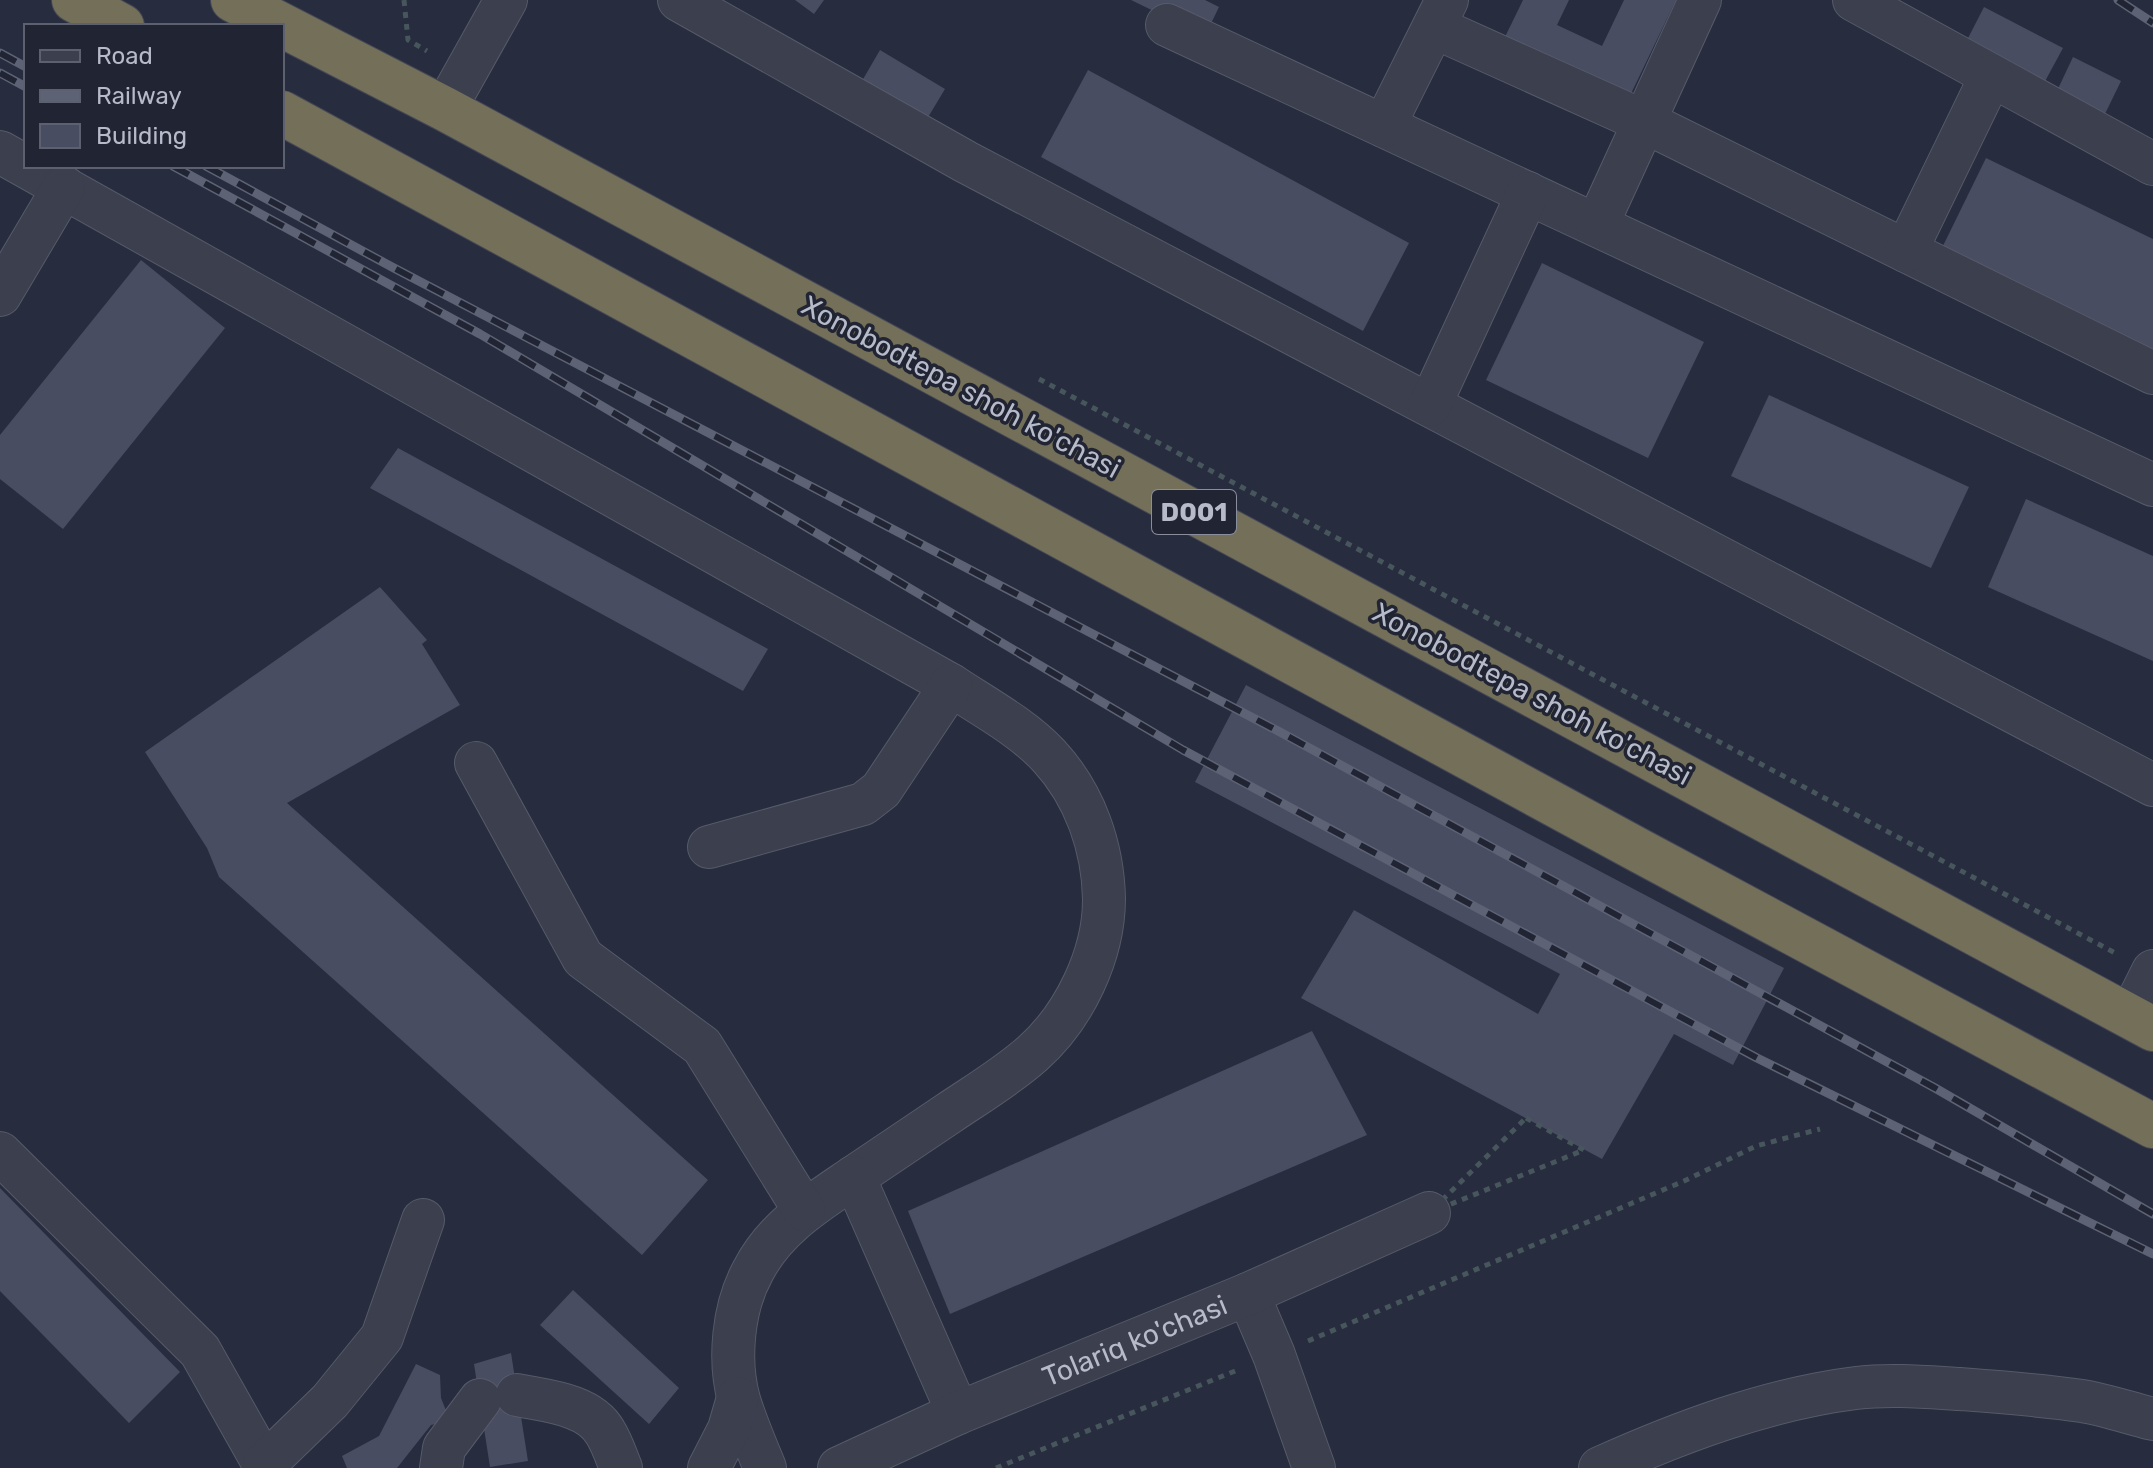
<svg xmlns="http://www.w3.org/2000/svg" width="2153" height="1468" font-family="Rubik,sans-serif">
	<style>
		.building { fill: #484d62 }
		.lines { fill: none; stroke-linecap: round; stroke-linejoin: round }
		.minor-casing { stroke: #565a69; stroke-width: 44 }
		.highway-casing { stroke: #434756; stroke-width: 46 }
		.path { stroke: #47555c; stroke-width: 5; stroke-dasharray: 6 6; stroke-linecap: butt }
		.minor { stroke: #3b3f4e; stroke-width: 42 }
		.highway { stroke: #736f59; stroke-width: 44 }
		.rail-casing { stroke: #5d6275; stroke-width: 9 }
		.rail { stroke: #202433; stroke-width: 6; stroke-dasharray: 18; stroke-linecap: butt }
		.labels { text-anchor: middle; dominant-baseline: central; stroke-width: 7; stroke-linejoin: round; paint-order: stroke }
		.shield { fill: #202433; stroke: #8a8d9c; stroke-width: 2 }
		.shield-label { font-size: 26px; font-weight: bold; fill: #b7bac9 }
		.street-label { font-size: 28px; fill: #b7bac9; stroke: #202433 }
	</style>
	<rect width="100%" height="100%" fill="#272c3e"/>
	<!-- building -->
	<g class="building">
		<polygon points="795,0 824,0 814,14"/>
		<polygon points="1131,0 1205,0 1219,7 1205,36"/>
		<polygon points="1523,0 1569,0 1557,25 1602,46 1624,0 1676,0 1627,102 1503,41"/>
		<polygon points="1984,7 2063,48 2043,85 1965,44"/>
		<polygon points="880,50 945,89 927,119 862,81"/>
		<polygon points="2073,57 2121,81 2104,116 2056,93"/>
		<polygon points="1088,70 1409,243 1363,331 1041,157"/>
		<polygon points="1986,158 2153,239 2153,355 1940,252"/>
		<polygon points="141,260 225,328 63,529 0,479 0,435"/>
		<polygon points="1542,263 1704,342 1648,458 1486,380"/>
		<polygon points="1769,395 1969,487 1931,568 1731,476"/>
		<polygon points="398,448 768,649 743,691 370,488"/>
		<polygon points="2026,499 2153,556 2153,661 1988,587"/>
		<polygon points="380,587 427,640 422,644 460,705 287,803 708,1180 642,1255 219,877 207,848 145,752"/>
		<polygon points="1246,685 1784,968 1733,1065 1674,1034 1602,1159 1301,998 1354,910 1538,1014 1560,974 1195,782"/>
		<polygon points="1312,1031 1367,1135 950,1314 908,1211"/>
		<polygon points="0,1188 180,1372 129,1423 0,1291"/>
		<polygon points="573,1290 679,1388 649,1424 540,1325"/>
		<polygon points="511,1353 528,1461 490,1467 474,1364"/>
		<polygon points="416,1364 440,1375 441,1398 447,1413 440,1423 431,1425 397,1468 347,1468 342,1456 379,1436"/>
	</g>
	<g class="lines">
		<!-- minor casing -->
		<g class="minor-casing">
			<g id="minor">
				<polyline points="679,0 966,162 2153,785"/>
				<polyline points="1854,0 2153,164"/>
				<polyline points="1167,25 2153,485"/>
				<polyline points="1434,27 1645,122 2153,373"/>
				<polyline points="445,109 506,0"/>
				<polyline points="1384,126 1447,0"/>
				<path d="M0,152L951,685C984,707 1022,727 1049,756C1085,795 1103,847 1104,899C1104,955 1074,1017 1032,1054C1006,1077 977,1094 949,1113C915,1136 882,1158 848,1181C811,1206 774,1230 753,1271C733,1307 728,1360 739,1400C746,1423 756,1446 765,1468"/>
				<polyline points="1597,225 1700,0"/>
				<polyline points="1906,251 1991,76"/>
				<polyline points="0,295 64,187"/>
				<polyline points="1430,405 1528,193"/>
				<polyline points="476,763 583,958 702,1046 804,1210"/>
				<polyline points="709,847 863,804 881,790 951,685"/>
				<polyline points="2130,1017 2153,971"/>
				<polyline points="0,1153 200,1351 266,1468"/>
				<polyline points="854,1177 958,1413"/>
				<polyline points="1248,1294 1274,1355 1314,1468"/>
				<path d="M517,1395C546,1401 589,1404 605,1432C612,1443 616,1456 621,1468"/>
				<polyline points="264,1465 330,1401 382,1337 423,1220"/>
				<polyline points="441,1468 444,1448 480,1400"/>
				<polyline points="709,1468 729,1429 738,1398"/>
				<path id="s1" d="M839,1468L958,1413L1248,1294L1429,1213"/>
				<path d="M1600,1468C1680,1432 1768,1399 1856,1388C1890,1384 1925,1387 1960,1389C2000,1392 2042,1395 2082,1401C2106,1405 2129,1413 2153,1419"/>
			</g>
		</g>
		<!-- highway casing -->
		<g class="highway-casing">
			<g id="highway">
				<polyline points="74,0 122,26"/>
				<polyline points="233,0 445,109 2153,1029"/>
				<polyline points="282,113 1640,851 2153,1126"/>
			</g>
		</g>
		<!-- path -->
		<g class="path">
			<polyline points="404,0 408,40 427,51"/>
			<polyline points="1039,379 2117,954"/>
			<polygon points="1526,1118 1584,1150 1429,1213"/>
			<polyline points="1308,1341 1684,1181 1756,1146 1820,1129"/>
			<polyline points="996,1468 1240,1369"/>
		</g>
		<!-- minor -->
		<use href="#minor" class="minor"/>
		<!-- highway -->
		<use href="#highway" class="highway"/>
		<!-- rail casing -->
		<g class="rail-casing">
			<g id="rail">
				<polyline points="2118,0 2153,23"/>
				<polyline points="0,53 26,67"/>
				<polyline points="0,73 26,87"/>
				<polyline points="173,166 480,334 1183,750 1757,1058 2153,1254"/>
				<polyline points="206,166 392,267 1280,732 1935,1088 2153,1214"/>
			</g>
		</g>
		<!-- rail -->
		<use href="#rail" class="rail"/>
	</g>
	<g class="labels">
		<!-- shield labels -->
		<rect class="shield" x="1152" y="490" width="84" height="44" rx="6"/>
		<g class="shield-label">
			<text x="1194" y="512">D001</text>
		</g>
		<!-- street labels -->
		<g class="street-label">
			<text transform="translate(961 387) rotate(28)">Xonobodtepa shoh ko'chasi</text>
			<text transform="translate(1532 694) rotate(28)">Xonobodtepa shoh ko'chasi</text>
			<text stroke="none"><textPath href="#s1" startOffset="322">Tolariq ko'chasi</textPath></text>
		</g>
	</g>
	<!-- legend -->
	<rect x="24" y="24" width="260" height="144" fill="#202433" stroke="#5c606f" stroke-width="2"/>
	<rect x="40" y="50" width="40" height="12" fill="#3b3f4e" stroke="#5c606f" stroke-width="2"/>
	<text x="96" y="64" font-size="24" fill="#b7bac9">Road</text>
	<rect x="40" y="90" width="40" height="12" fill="#5d6275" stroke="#5c606f" stroke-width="2"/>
	<text x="96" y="104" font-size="24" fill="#b7bac9">Railway</text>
	<rect x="40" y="124" width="40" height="24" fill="#484d62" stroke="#5c606f" stroke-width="2"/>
	<text x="96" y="144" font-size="24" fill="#b7bac9">Building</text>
</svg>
